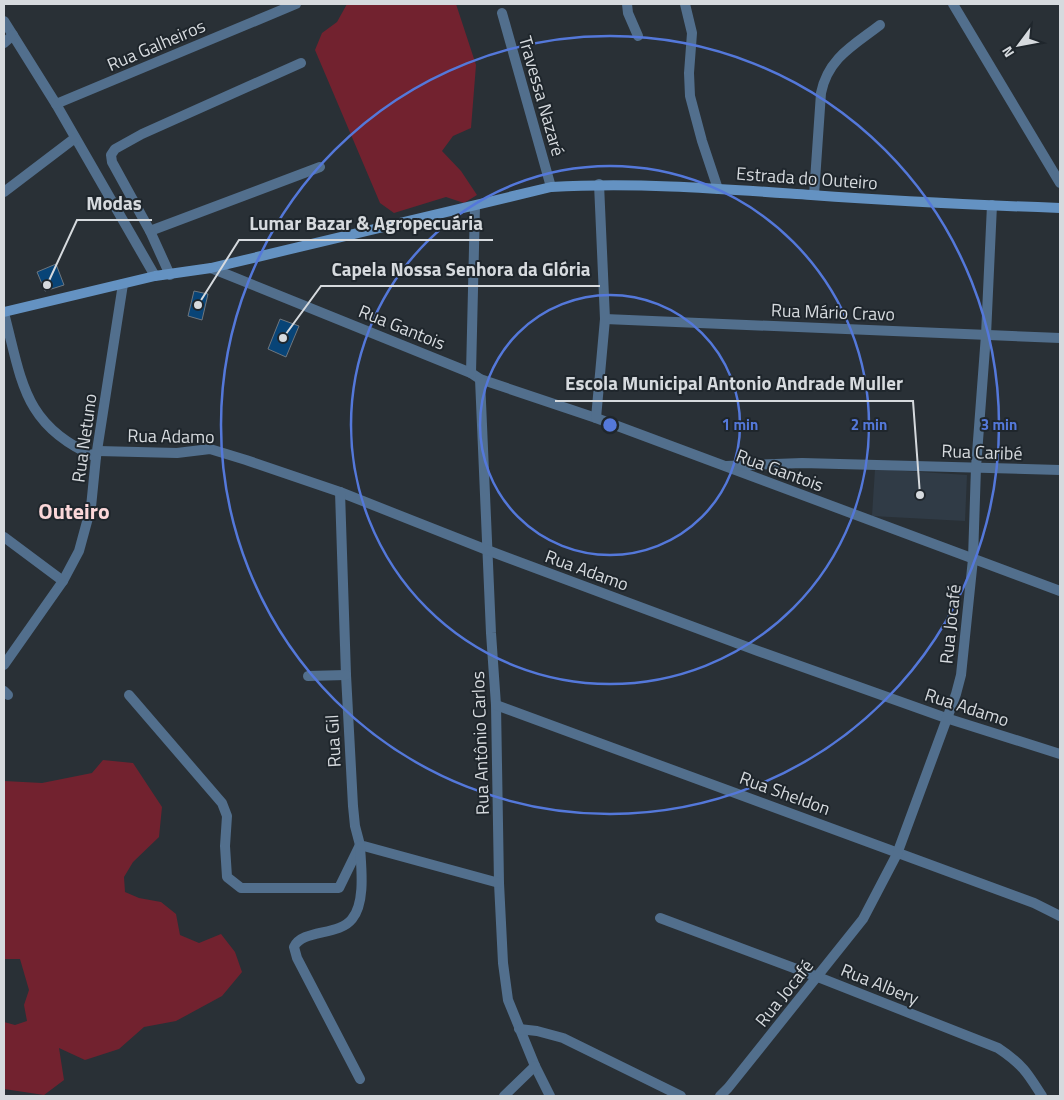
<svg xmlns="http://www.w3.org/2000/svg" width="1064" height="1100" font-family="'Titillium Web',sans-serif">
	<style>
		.built { fill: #303b46 }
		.green { fill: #72222f }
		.building { fill: #084477; stroke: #6e767e }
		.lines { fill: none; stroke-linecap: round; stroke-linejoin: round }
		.street { stroke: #526f8d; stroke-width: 10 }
		.secondary { stroke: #6492c2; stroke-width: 10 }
		.ring { fill: none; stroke: #5478da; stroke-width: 2.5 }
		.labels { text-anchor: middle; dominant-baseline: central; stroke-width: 4; stroke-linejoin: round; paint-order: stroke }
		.street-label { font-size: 18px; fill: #d6dade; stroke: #1f262c }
		.district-label { font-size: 22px; font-weight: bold; fill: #fbd7d9; stroke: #1f262c }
		.centre { fill: #5478da; stroke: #1f262c; stroke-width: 2.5 }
		.ring-label { font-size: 15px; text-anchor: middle; font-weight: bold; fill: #5478da; stroke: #1f262c; stroke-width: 4; stroke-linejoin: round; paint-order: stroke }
		.leader { fill: none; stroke: #d6dade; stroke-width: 2 }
		.callout-dot { fill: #d6dade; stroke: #1f262c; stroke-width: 2 }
		.callout-label { font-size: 19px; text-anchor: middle; font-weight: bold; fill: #d6dade; stroke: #1f262c; stroke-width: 4; stroke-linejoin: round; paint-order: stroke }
	</style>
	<rect width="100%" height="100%" fill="#293036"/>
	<!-- built -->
	<polygon class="built" points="875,469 967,475 965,521 872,516"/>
	<!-- green -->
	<g class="green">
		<polygon points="347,4 456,4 476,65 471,128 453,136 442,151 461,171 477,195 464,203 446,197 394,213 380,203 315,50 322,33 337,22"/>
		<polygon points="103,760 133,763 162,807 159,837 133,862 124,877 125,892 139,898 161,902 176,914 180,935 199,943 221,934 235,952 242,972 222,996 176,1021 144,1027 119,1049 85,1060 59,1048 64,1080 44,1095 4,1089 4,1022 15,1025 27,1021 24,1005 29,990 20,959 4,959 4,781 42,783 92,773"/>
	</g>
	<!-- building -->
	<g class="building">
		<polygon points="56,264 64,285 45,291 37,272"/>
		<polygon points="194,291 208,294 202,320 188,316"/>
		<polygon points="280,319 299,326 286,357 268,349"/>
	</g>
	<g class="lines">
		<!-- street -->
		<g class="street">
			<polyline points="627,4 628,13 638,36"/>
			<polyline points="685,4 692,33 689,73 690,96 702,141 718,189"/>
			<polyline points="953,4 1060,183"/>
			<polyline points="502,13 551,187"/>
			<polyline points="4,21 56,104 155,276"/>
			<polyline points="4,43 13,35"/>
			<polyline points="56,104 296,4"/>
			<polyline points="4,192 75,138"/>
			<path d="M814,195L821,93C828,58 854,45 880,25"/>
			<polyline points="150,231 320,167"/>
			<polyline points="211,268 471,373 480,379 596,418 1060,591"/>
			<polyline points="170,275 150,231 112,162 111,155 115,149 142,134 301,63"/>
			<path d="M4,313C22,381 23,426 96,457"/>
			<polyline points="605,319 1060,338"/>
			<polyline points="471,373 475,206"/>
			<polyline points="480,379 491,633 496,705 499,883 503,963 508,1000 535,1066 550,1096"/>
			<polyline points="596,418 605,319 599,184"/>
			<polyline points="98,451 177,453 210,449 246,460 340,492 487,550 758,651 946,718 1060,754"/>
			<polyline points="726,466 802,463 1060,470"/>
			<polyline points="340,492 346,675 353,806 355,826 360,845 499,883"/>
			<polyline points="4,537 63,581"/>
			<polyline points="4,665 63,581 79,551 91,507 96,457 123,284"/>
			<polyline points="308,676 346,675"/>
			<polyline points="4,691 8,695"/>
			<polyline points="129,695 222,803 227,816 225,846 227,877 241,888 339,888 360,845"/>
			<polyline points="496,705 1034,903 1060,916"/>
			<path d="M660,918L818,977L998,1048C1022,1064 1027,1072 1042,1096"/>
			<polyline points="519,1029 537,1031 563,1038 681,1096"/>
			<path d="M360,1079L297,958L294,947C302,929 339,936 352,919C366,902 361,866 360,846"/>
			<polyline points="504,1096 535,1066"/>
			<polyline points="720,1096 728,1088 863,919 897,854 956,694 961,675 973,559 976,467 986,335 992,205"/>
		</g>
		<!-- secondary -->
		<path class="secondary" d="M4,312L155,276L211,268L551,187C638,182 724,189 811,195C894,201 977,205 1060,208"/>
	</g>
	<!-- distance rings -->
	<g class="ring">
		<circle cx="610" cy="425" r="130"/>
		<circle cx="610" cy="425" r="259"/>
		<circle cx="610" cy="425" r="389"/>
	</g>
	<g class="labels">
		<!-- street labels -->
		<g class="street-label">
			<text transform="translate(156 45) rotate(-23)">Rua Galheiros</text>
			<text transform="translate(542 96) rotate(74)">Travessa Nazaré</text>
			<text transform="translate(807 178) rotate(4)">Estrada do Outeiro</text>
			<text transform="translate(833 312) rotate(2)">Rua Mário Cravo</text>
			<text transform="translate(402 327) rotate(22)">Rua Gantois</text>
			<text transform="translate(171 436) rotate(1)">Rua Adamo</text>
			<text transform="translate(84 438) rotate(-82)">Rua Netuno</text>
			<text transform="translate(982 452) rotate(2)">Rua Caribé</text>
			<text transform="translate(780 470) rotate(20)">Rua Gantois</text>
			<text transform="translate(587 570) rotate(20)">Rua Adamo</text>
			<text transform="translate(950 624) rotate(-84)">Rua Jocafé</text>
			<text transform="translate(967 707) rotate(18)">Rua Adamo</text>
			<text transform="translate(333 741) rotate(-93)">Rua Gil</text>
			<text transform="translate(480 743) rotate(-92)">Rua Antônio Carlos</text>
			<text transform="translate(785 793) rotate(20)">Rua Sheldon</text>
			<text transform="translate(880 984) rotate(22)">Rua Albery</text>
			<text transform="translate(784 993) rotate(-51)">Rua Jocafé</text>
		</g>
		<!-- district labels -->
		<g class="district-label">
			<text x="74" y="511">Outeiro</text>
		</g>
	</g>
	<circle cx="610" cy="425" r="8" class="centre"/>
	<g class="ring-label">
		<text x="740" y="430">1 min</text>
		<text x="869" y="430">2 min</text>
		<text x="999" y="430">3 min</text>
	</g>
	<!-- callouts -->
	<path class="leader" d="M47 285L77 220H152M198 305L239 240H493M283 338L321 286H600M920 495L913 401H555"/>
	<g class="callout-dot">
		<circle cx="47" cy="285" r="5"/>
		<circle cx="198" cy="305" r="5"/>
		<circle cx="283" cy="338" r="5"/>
		<circle cx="920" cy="495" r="5"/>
	</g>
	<g class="callout-label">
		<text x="114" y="210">Modas</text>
		<text x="366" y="230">Lumar Bazar &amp; Agropecuária</text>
		<text x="461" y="276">Capela Nossa Senhora da Glória</text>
		<text x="734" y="390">Escola Municipal Antonio Andrade Muller</text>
	</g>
	<!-- border -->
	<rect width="1064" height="1100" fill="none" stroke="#d6dade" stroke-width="10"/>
	<!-- north arrow -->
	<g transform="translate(1019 45) rotate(238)" stroke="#1f262c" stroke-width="4" paint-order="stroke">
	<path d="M0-4L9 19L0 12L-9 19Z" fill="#d6dade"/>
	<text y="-8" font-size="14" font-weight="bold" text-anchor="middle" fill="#d6dade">N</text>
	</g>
</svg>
